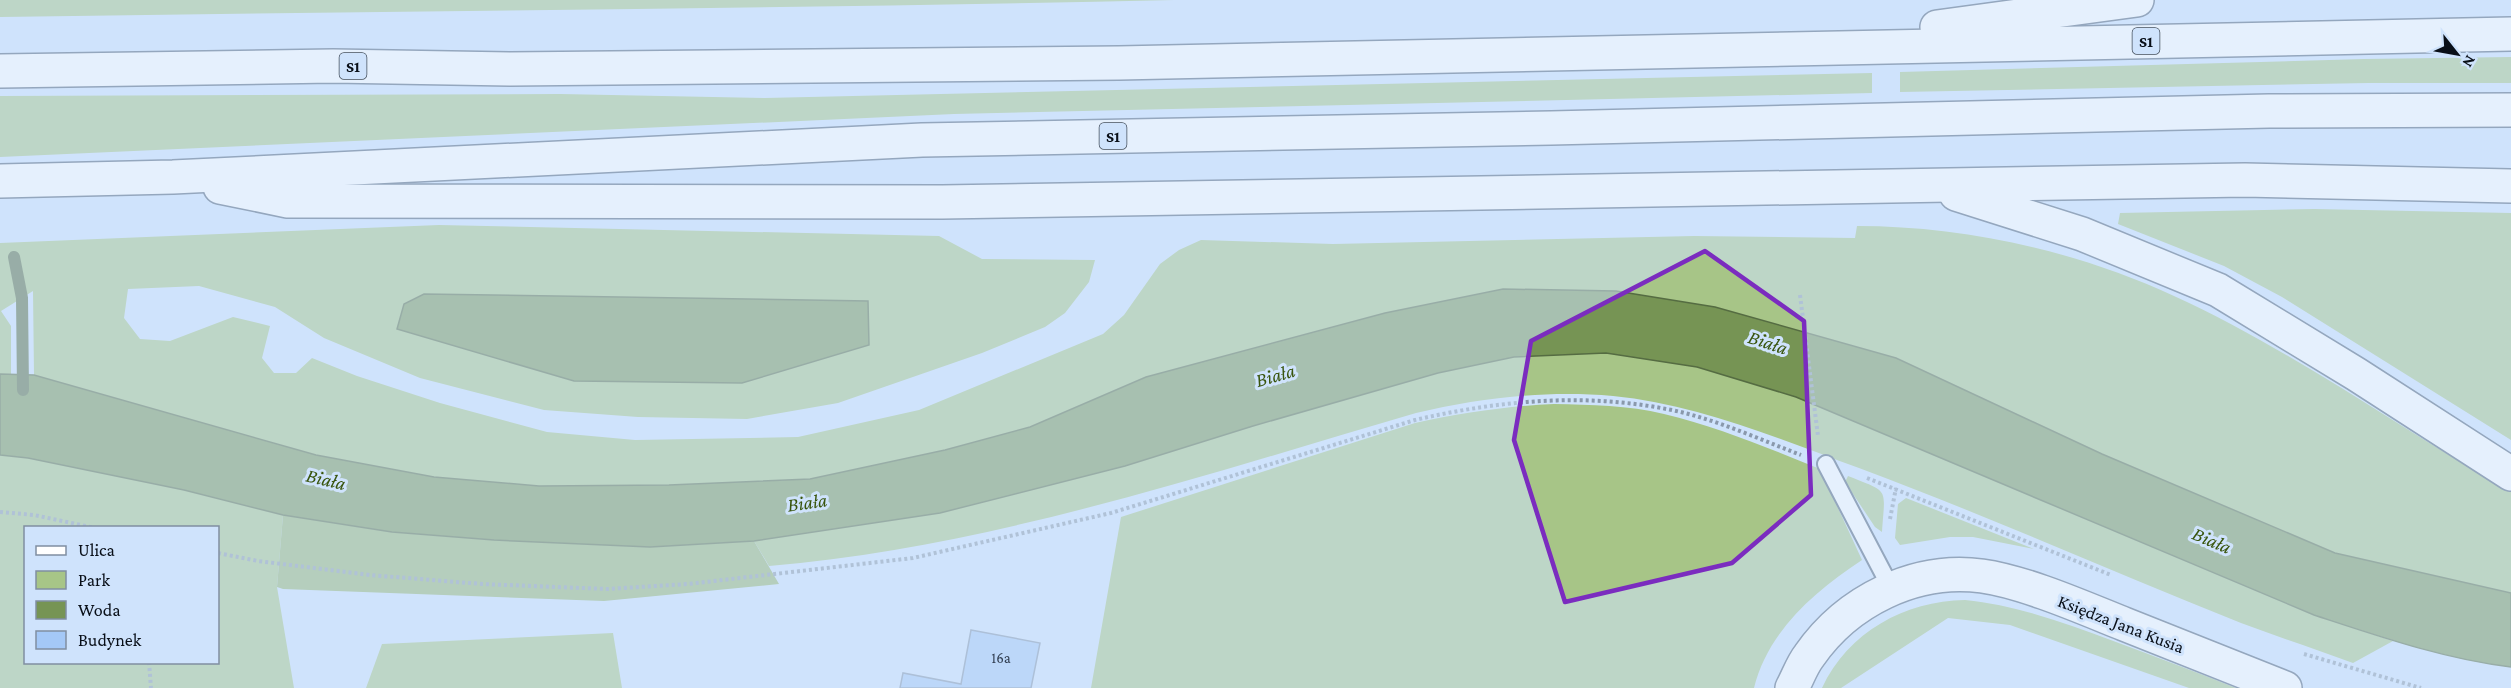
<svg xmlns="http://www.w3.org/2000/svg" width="2511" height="688" font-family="'Crimson Pro',serif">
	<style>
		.green { fill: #a7c587; fill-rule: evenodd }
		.forest { fill: #94b372 }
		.water { fill: #769454; stroke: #556c42; stroke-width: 1.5 }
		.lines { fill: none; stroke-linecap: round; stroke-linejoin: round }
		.stream { stroke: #556c42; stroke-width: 12 }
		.building { fill: #a4c8f7; stroke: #8395ad; stroke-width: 1.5 }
		.lane-casing { stroke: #4d5d73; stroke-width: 20 }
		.street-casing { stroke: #4d5d73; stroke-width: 36 }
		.highway-casing { stroke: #4d5d73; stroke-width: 36 }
		.path { stroke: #8a99ac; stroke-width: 4; stroke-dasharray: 3 3; stroke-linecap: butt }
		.lane { stroke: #fff; stroke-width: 16 }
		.street { stroke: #fff; stroke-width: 33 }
		.highway { stroke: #fff; stroke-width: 33 }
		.marked { fill: none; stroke: #7b2cbf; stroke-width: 4.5; stroke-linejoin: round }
		.labels { text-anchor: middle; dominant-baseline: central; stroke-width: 6; stroke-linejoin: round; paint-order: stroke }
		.number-label { font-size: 15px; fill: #303d50 }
		.shield { fill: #cfe3fc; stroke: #444f5c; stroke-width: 1.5 }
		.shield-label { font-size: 16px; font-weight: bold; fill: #090f18 }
		.street-label { font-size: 18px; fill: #090f18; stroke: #cfe3fc }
		.water-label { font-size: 20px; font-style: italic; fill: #39550e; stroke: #cfe3fc }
	</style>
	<rect width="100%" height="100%" fill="#cfe3fc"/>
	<!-- green -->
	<g class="green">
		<path d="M0,0H1174C783,9 391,11 0,17Z"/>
		<polygon points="2511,57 2511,83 2369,83 1900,92 1900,72 2364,59"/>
		<polygon points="1872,73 1872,93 954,114 0,157 0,96 560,94 765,98"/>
		<polygon points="2314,209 2511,213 2511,440 2282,297 2224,266 2118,224 2120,213"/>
		<path d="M439,225L939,236L982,259L1095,260L1089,282L1065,313L1045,327L982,353L838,403L747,419L638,417L544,410L420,378L324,338L275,307L199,286L128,289L124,318L140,339L170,341L233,317L270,326L262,358L274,373H296L312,358L357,376L440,403L547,432L635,440L798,437L919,410L1103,334L1124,315L1160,264L1179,250L1201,240L1333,244L1694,236L1855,238L1857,226C1965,226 2077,251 2174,296C2292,350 2398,427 2511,492V593L2335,553L2102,454L1896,358L1715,307L1616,291L1503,289L1385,313L1146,377L1030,427L945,450L810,479L669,485L539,486L434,477L316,455L34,375L33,291L1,311L11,326V375L0,374V243Z"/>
		<path d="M1606,353L1697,367L1796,397L2314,615L2393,641L2353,663C2316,649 2278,637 2241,623C2113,572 1988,516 1859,468C1780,439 1697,404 1613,396C1546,390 1480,398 1416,413C1204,475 990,547 769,566L754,541L940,513L1125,466L1253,426L1438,373L1514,357Z"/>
		<path d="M1554,404C1591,405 1628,405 1664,414C1718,427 1768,448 1820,469L1862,560C1815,591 1768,631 1754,688H1091L1121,517L1415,423C1461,413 1507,406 1554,404Z"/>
		<path d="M0,455L28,458L184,490L283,515L277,587L294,688H0ZM26,528H218V662H26Z"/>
		<path d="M1848,476C1890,493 1885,486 1882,532L1875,527L1845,482Z"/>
		<polygon points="1906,498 2034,549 1973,537 1950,537 1900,545 1895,538 1898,504"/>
		<path d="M1965,600C2017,605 2067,624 2116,642C2156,657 2197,672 2236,688H2189L2010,625L1948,618L1841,688H1822C1848,632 1905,601 1965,600Z"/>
		<polygon points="613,633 622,688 366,688 382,644"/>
	</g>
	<!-- forest -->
	<polygon class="forest" points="283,515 392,532 494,540 650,547 754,541 779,584 604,601 283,589 277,587"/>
	<!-- water -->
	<g class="water">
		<path d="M1503,289L1616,291L1715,307L1896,358L2102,454L2335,553L2511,593V667C2444,659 2378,636 2314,615L1796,397L1697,367L1606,353L1514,357L1438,373L1253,426L1125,466L940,513L754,541L650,547L494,540L392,532L283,515L184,490L28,458L0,455V374L34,375L316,455L434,477L539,486L669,485L810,479L945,450L1030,427L1146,377L1385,313Z"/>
		<polygon points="424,294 868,301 869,345 742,383 574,381 397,329 404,304"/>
	</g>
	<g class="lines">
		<!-- stream -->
		<polyline class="stream" points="14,257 22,298 23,390"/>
	</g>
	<!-- building -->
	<polygon class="building" points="971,630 1040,643 1031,688 900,688 903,673 961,684"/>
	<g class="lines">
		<!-- lane casing -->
		<g class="lane-casing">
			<polyline id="lane" points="1826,464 1891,588"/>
		</g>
		<!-- street casing -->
		<g class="street-casing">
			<path id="street" d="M1792,688C1798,677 1802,665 1809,656C1847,601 1915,567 1982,576C2025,582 2084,608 2124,624C2178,646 2232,667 2285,688"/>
		</g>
		<!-- highway casing -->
		<g class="highway-casing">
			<g id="highway">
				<polyline points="1937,27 2137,0"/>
				<polyline points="0,71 333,66 510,69 1119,63 2511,34"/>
				<polyline points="0,181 173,177 922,140 1551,128 2269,111 2511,110"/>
				<polyline points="220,187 288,201 942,202 2245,180 2511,186"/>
				<polyline points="1956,194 2082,234 2218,290 2356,374 2511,474"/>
			</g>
		</g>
		<!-- path -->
		<g class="path">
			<polyline points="1800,295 1818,436"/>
			<polyline points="1867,478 2111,575"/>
			<polyline points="0,512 34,515 95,528"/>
			<polyline points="1890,519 1896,488"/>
			<path d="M218,553L258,561L370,575L482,584L607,589L688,584L913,558L1111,513L1415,420C1496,401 1579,393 1661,408C1709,416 1756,438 1801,455"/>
			<polyline points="2304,654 2421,688"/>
			<polyline points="149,662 151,688"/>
		</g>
		<!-- lane -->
		<use href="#lane" class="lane"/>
		<!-- street -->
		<use href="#street" class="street"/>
		<!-- highway -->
		<use href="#highway" class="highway"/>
	</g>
	<!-- marked area -->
	<path d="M0 0H2511V688H0ZM1705,251L1804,321L1811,495L1732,563L1565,602L1514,440L1531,341Z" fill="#cfe3fc" fill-opacity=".55" fill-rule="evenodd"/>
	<path class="marked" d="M1705,251L1804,321L1811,495L1732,563L1565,602L1514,440L1531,341Z"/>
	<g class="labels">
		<!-- number labels -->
		<g class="number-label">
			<text x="1001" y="658">16a</text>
		</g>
		<!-- shield labels -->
		<g class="shield">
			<rect x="2132.5" y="28" width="27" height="26" rx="4.5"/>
			<rect x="339.5" y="53" width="27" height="26" rx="4.5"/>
			<rect x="1099.5" y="123" width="27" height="26" rx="4.5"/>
		</g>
		<g class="shield-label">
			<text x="2146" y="41">S1</text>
			<text x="353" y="66">S1</text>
			<text x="1113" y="136">S1</text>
		</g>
		<!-- street labels -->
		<g class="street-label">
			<text transform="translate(2121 624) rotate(21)">Księdza Jana Kusia</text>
		</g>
		<!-- water labels -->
		<g class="water-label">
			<text transform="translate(1768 342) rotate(18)">Biała</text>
			<text transform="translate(1275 375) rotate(-16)">Biała</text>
			<text transform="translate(326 479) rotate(13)">Biała</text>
			<text transform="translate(807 502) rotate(-8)">Biała</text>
			<text transform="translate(2212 540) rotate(23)">Biała</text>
		</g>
	</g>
	<!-- legend -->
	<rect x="24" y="526" width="195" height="138" fill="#cfe3fc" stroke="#808ea1" stroke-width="1.5"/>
	<rect x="36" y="546" width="30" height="9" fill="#ffffff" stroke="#808ea1" stroke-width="1.5"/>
	<text x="78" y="556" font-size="18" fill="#090f18">Ulica</text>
	<rect x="36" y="571" width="30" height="18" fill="#a7c587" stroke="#808ea1" stroke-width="1.5"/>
	<text x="78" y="586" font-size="18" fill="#090f18">Park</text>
	<rect x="36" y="601" width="30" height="18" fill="#769454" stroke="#808ea1" stroke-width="1.5"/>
	<text x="78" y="616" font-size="18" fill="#090f18">Woda</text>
	<rect x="36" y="631" width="30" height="18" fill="#a4c8f7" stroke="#808ea1" stroke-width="1.5"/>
	<text x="78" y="646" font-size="18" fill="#090f18">Budynek</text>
	<!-- north arrow -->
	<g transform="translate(2457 54) rotate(121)" stroke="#cfe3fc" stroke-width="4.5" paint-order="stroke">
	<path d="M0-4.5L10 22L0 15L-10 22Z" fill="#090f18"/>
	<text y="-9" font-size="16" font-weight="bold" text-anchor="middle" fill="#090f18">N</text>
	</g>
</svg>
